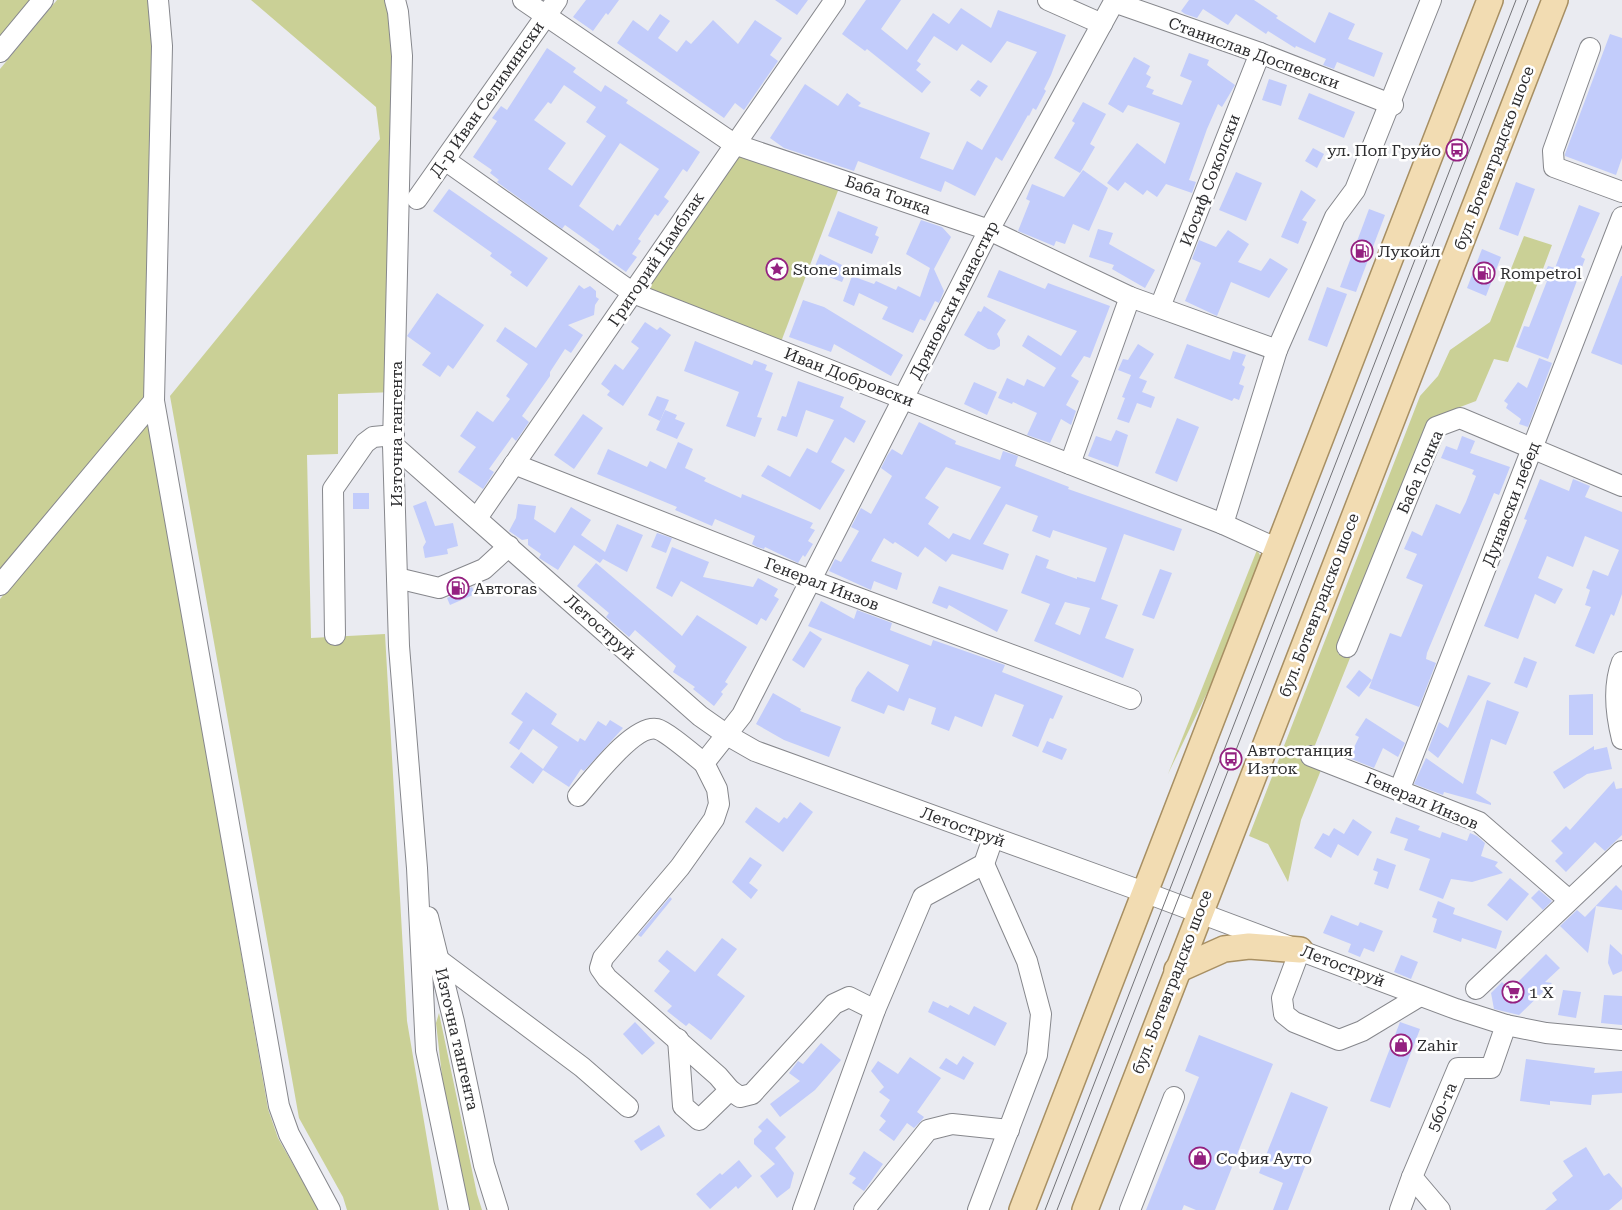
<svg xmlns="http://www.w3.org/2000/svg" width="1622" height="1210" font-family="'Roboto Serif',serif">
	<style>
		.green { fill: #cad096 }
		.building { fill: #c2ccfb; fill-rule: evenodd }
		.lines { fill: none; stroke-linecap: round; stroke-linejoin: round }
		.minor-casing { stroke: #86878c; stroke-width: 22 }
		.major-casing { stroke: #a78f63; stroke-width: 28 }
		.minor { stroke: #fff; stroke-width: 20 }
		.major { stroke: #f2dcb2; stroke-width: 25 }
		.tram { stroke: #737377; stroke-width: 1 }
		.labels { text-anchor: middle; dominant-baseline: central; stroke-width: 5; stroke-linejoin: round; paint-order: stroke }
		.street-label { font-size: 16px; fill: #2d2d2f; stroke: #fff }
		.poi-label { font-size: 16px; fill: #2d2d2f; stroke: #fff; text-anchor: start }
	</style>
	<rect width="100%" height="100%" fill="#eaebf1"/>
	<!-- green -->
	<g class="green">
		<polygon points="0,0 30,0 0,36"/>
		<polygon points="57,0 149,0 153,28 147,401 0,576 0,69"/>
		<polygon points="251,0 395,0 395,392 338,394 338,454 307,455 311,638 385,634 407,1021 439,1210 347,1210 343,1197 299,1118 170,396 380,139 376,107"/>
		<polygon points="734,144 842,180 778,350 633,293"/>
		<polygon points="1524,236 1552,245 1508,362 1494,359 1476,401 1447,412 1429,428 1338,654 1350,658 1307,765 1321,770 1301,820 1288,882 1268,844 1249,836 1420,396 1438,376 1450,350 1490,322"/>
		<polygon points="149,421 268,1109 278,1138 319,1210 0,1210 0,599"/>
		<polygon points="1257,550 1260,555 1260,567 1217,672 1168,774"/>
		<polygon points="439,1013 477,1194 482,1210 468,1210 446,1111 436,1023"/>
	</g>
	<!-- building -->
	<g class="building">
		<polygon points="586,0 619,0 608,15 606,13 593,31 573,17"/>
		<polygon points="775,0 808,0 797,15"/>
		<polygon points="866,0 901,0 881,29 907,50 933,13 949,24 961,8 991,28 998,10 1066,35 1051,75 1044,89 1046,91 1036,110 1033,108 1029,116 1028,115 1002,161 996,157 975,196 945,181 941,192 858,161 854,171 784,148 770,138 805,84 838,106 847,93 861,103 858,106 930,133 920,158 953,170 967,141 982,150 1037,52 1007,41 991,63 962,44 957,51 934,36 917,61 921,64 916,70 931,82 922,93 867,49 865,51 842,34"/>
		<polygon points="1189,0 1254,0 1278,16 1276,18 1315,43 1329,12 1355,24 1348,39 1383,53 1374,77 1337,62 1334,69 1323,65 1326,59 1296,46 1295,48 1268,31 1266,34 1236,14 1228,25 1203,9 1197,18 1185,14 1181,11"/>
		<polygon points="660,14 670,21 658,38 677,52 686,40 691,44 713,20 738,44 755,20 782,38 770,55 778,61 744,110 735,103 724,118 617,43 633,20 648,31"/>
		<polygon points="1610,34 1622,38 1622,158 1616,175 1565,156 1565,154"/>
		<path d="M547,48L576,68L573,72L601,92L605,85L628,100L626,103L700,152L687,172L683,169L664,197L669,201L658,216L655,214L638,239L641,241L632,254L637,257L626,272L598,252L600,250L565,225L562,229L497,182L499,180L490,173L492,170L473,157L497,121L492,118L501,106L507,110ZM564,85L596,107L586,122L606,136L572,186L548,169L566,143L534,120L548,102L551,104ZM620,143L659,169L620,226L617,224L613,231L579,206Z"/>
		<polygon points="1189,53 1209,60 1207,65 1235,85 1222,107 1218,104 1207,129 1189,180 1196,182 1192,193 1166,184 1157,197 1147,190 1143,195 1125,182 1118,191 1107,183 1137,143 1165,164 1180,123 1128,105 1123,113 1108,104 1134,57 1150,66 1146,74 1151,77 1146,87 1154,90 1152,94 1182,105 1192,81 1180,76"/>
		<polygon points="1269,79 1287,85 1281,106 1262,100"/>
		<polygon points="978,80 988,86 980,97 970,90"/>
		<polygon points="1309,93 1355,112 1344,138 1298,119"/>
		<polygon points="1083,102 1106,114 1090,144 1095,147 1080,173 1054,158 1075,123 1072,121"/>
		<polygon points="1313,148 1324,154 1317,168 1305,161"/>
		<polygon points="1083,170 1108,188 1089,231 1073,224 1065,244 1056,241 1054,246 1018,231 1030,201 1026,199 1032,184 1064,197"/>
		<polygon points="1236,172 1262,183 1246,221 1219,210"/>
		<polygon points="1516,182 1535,189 1518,236 1499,229"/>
		<polygon points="449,189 548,258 527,287 510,275 512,272 490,256 492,253 433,211"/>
		<polygon points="1301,190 1316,200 1302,220 1307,222 1298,244 1281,237"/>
		<polygon points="1579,205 1600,213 1581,257 1585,259 1548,359 1516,347 1524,326 1529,327 1547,281 1542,279 1548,266 1555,268"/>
		<polygon points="1369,209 1385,215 1356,292 1340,287"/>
		<polygon points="838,211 878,227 875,235 879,237 872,254 828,236"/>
		<polygon points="921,220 942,227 951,237 934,269 944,291 939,303 935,301 925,321 920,319 913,333 882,319 888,307 859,293 854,306 843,301 852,276 874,284 876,281 896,290 898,286 920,297 930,268 906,254"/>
		<polygon points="1098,229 1113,233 1109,244 1155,270 1145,288 1112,269 1114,265 1089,257"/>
		<polygon points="1228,230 1249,244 1238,262 1261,271 1270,258 1288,269 1269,298 1231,282 1217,316 1185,301 1201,263 1192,259 1199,240 1216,247"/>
		<polygon points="1482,249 1501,257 1486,296 1467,288"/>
		<polygon points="820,254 848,268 842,282 813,271"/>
		<polygon points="999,270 1045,289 1048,283 1110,306 1090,358 1084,356 1071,376 1079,381 1066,405 1076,411 1071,425 1061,419 1050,443 1027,435 1037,413 1013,402 1012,404 998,398 1007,378 1024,386 1027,379 1044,387 1056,368 1022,346 1028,335 1061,356 1077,331 987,297"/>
		<polygon points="1621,276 1622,276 1622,365 1591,353"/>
		<polygon points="579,285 584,289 590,286 596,291 596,297 599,299 595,305 594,315 568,325 583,335 571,353 565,349 550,372 550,376 522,416 529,422 516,441 512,437 489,469 494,472 483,489 458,472 476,447 460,436 477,411 493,422 510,399 506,396 528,364 496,341 505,327 536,348"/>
		<polygon points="1327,287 1347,294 1327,347 1308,340"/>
		<polygon points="437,293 484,325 453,369 448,365 440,377 422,365 431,353 407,336"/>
		<polygon points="803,300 824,307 903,355 891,376 834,344 831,352 789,337"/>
		<polygon points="984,306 1006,320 997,334 1000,340 1000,346 994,350 988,349 964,335 978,311 981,312"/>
		<polygon points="645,322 657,330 660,327 671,335 623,406 607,395 610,391 601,384 615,364 623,370 639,348 631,342"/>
		<polygon points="695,341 752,365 754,360 767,365 765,370 773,373 757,417 762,418 755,437 726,426 739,392 684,371"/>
		<polygon points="1138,344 1154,354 1139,378 1147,381 1142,392 1155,397 1151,408 1137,403 1129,423 1117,419 1125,398 1122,397 1131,375 1118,370 1123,359 1128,360"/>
		<polygon points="1187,344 1230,360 1233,351 1246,355 1242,365 1245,367 1239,384 1244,386 1239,400 1234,398 1232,401 1174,378"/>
		<polygon points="1539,358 1552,363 1528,427 1519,424 1521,419 1506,408 1508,404 1504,401 1518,382 1527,388"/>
		<polygon points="798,381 844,397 840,407 866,421 854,443 845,437 831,462 845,470 820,510 761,476 768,465 790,477 807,448 817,453 834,420 806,410 797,437 777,430 782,416 786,417"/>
		<polygon points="974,382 997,392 987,415 964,404"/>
		<polygon points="657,396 669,400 660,421 648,415"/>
		<polygon points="665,410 677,415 675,419 685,423 677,439 656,430"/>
		<polygon points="583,414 603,428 574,469 554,455"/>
		<polygon points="1177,418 1199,427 1177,482 1155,473"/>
		<path d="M919,422L956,441L955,444L1000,460L1003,451L1018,456L1015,466L1069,487L1068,489L1182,529L1174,551L1124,534L1101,599L1118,605L1105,638L1134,649L1123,678L1034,641L1050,604L1021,593L1036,555L1049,560L1046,568L1077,579V577L1095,582L1107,548L1053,530L1050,538L1032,531L1038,516L1006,504L983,544L1009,554L1003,570L952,554L946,562L925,547L918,557L895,542L893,544L884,538L871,561L902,573L897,590L874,581L871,590L829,571L835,559L841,562L859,531L851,527L861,508L871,514L892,476L881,468L887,456L892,449L902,455ZM946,467L1001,487L970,540L953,533L949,539L928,524L939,507L925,498ZM1065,602L1090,608L1080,635L1055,624Z"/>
		<polygon points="1116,430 1128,435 1118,467 1088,456 1096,436 1111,441"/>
		<polygon points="1462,436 1475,441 1470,453 1510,467 1499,495 1494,493 1427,653 1426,659 1436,663 1419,707 1369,688 1390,633 1401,637 1423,585 1406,578 1417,554 1404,549 1412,531 1422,536 1436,504 1460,514 1466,502 1476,476 1472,474 1474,470 1441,458 1446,446 1457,450"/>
		<polygon points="678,442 693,449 685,468 706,478 704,481 741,498 742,494 813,523 810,528 815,530 808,541 813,544 805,557 803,555 798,563 765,547 764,549 757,547 752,544 755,536 715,519 712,526 675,510 677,507 597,474 608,449 647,467 650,461 666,469"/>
		<polygon points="1540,479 1569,491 1573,479 1590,486 1585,497 1622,512 1622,594 1614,616 1611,614 1594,654 1575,646 1591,607 1585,605 1590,590 1586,588 1593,570 1608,576 1619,550 1585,536 1573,567 1547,556 1538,578 1563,589 1555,604 1535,594 1518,639 1484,626 1527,520 1524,519"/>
		<rect x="353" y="493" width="16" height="16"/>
		<polygon points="426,501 435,526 453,523 458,546 447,549 448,554 425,558 423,547 426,542 413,506"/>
		<polygon points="518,504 536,506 534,519 555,533 571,507 591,520 581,535 605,552 617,524 643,535 627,572 603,559 600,563 574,545 558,570 539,558 541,554 528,545 528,539 522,540 509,531 516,518"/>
		<polygon points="657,533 672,538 666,553 651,547"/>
		<polygon points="672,547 709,562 703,577 753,587 758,578 778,589 774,596 779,599 766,621 761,618 757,625 681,581 672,597 656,588"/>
		<polygon points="596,563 682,636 697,615 747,647 725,682 728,684 721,692 723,694 714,706 693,689 695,687 673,672 676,666 635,630 629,637 606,617 609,613 577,586"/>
		<polygon points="1160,569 1172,573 1154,619 1142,615"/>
		<polygon points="939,586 1008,610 997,632 949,605 947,609 932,603"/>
		<polygon points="472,587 475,594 450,605 447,598"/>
		<polygon points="821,601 854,619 857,610 892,623 890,630 931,646 933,640 1005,665 1002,672 1063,696 1053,719 1050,718 1038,747 1012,736 1024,705 995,694 982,727 955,716 949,731 931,724 936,708 909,698 904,711 888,705 884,714 851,701 856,688 868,671 898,692 909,665 808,626"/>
		<polygon points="810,631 822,639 804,668 792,660"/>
		<polygon points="1524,657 1537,662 1527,688 1514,683"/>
		<polygon points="1359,670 1372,680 1359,697 1346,687"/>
		<polygon points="1468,675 1491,683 1438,758 1428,750 1439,722 1448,728"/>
		<polygon points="526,692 557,714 551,724 578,742 580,738 585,741 598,721 606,726 610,720 623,728 584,771 581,769 569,787 543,770 533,784 510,767 521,752 543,769 558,747 533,729 519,750 509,743 523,722 511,714"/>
		<polygon points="773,693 801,709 800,711 841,727 829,757 784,740 756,724"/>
		<polygon points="1593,694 1593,735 1569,735 1569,695"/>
		<polygon points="1487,700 1519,712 1506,745 1491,739 1476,793 1491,803 1491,805 1444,792 1443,795 1414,784 1426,758 1463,784"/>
		<polygon points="1366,718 1405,743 1398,757 1383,748 1374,768 1349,758 1359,737 1355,735"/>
		<polygon points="1047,741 1067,749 1062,760 1042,752"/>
		<polygon points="1594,746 1594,750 1607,747 1612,769 1587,774 1564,789 1553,772"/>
		<polygon points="1614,781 1616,789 1622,788 1622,835 1605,851 1595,842 1566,872 1555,861 1563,853 1551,841 1566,826 1570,830"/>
		<polygon points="800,802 813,812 783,852 745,822 756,807 779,823 784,817 787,819"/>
		<polygon points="1396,817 1420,826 1418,830 1440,838 1442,832 1467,841 1470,833 1477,836 1485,843 1481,856 1498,862 1495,866 1503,873 1472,882 1451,879 1443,899 1419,890 1430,859 1404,850 1408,839 1390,833"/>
		<polygon points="1353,819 1372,832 1358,856 1338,844 1331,858 1314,848 1323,833 1329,836 1334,828 1344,834"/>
		<polygon points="750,857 762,865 749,883 758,890 751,899 732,882"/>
		<polygon points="1377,858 1396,865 1388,889 1374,884 1378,872 1373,870"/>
		<polygon points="1510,878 1529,894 1507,921 1487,905"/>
		<polygon points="1616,885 1622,891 1622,910 1596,906 1588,953 1560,926 1577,910 1585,917"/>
		<polygon points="1539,890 1552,901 1543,910 1531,898"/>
		<polygon points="670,897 672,899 641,937 638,935"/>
		<polygon points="1438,901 1455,908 1453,914 1502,931 1496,949 1462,938 1461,942 1433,932 1437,919 1432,917"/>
		<polygon points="1331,915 1358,926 1360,922 1383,931 1374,952 1364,948 1360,957 1348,952 1351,944 1323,933"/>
		<polygon points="722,938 737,949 717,975 745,996 711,1040 689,1023 686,1026 667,1011 672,1006 654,991 670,971 658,961 667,950 695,972"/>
		<polygon points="1610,944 1622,955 1622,971 1613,975 1608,963"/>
		<polygon points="1546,954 1560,968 1545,982 1552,983 1519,1015 1494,1009 1491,993 1502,982 1510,990"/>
		<polygon points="1401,955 1418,962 1411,979 1394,972"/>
		<polygon points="1563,990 1581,992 1576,1018 1558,1015"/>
		<polygon points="1604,995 1622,996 1622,1025 1601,1023"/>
		<polygon points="933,1001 948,1008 950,1005 969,1015 974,1006 1007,1023 995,1046 928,1012"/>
		<polygon points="635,1022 655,1043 642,1055 623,1034"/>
		<polygon points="1400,1022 1420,1029 1390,1108 1370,1101"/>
		<polygon points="1199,1035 1273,1064 1215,1210 1196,1210 1184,1205 1182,1210 1146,1210 1199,1077 1185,1071"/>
		<polygon points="821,1043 841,1060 815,1090 780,1117 770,1104 800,1081 789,1073 798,1061 803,1064"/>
		<polygon points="963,1056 974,1063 964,1080 939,1068 946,1058 957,1065"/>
		<polygon points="910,1057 941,1078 917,1112 924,1117 921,1121 914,1128 907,1123 894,1141 879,1130 886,1121 880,1116 890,1100 879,1092 884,1087 871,1071 878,1061 898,1074"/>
		<polygon points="1526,1059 1595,1068 1594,1073 1622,1071 1622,1093 1592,1095 1591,1105 1550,1101 1550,1105 1520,1101"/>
		<polygon points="1291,1092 1328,1107 1288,1210 1273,1210 1283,1183 1259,1173"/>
		<polygon points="767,1118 786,1137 775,1148 794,1173 790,1188 777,1198 760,1176 775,1164 754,1144 754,1139 762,1131 758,1127"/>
		<polygon points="659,1125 665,1136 641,1151 634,1141"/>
		<polygon points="1586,1147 1604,1176 1609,1173 1622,1188 1622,1199 1609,1210 1545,1210 1557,1200 1552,1193 1573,1176 1563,1161"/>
		<polygon points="864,1151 883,1164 864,1191 852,1183 856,1178 849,1174"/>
		<polygon points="739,1160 752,1176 738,1189 736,1186 710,1209 696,1194 720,1173 722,1175"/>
	</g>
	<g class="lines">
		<!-- minor casing -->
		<g class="minor-casing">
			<g id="minor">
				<polyline points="158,0 162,46 154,401 279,1106 289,1134 330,1210"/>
				<polyline points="395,0 398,12 402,56 393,445 399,646 417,868 426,1051 459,1210"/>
				<polyline points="523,0 734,144 989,230 1130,297 1277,350"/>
				<polyline points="1048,0 1102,24"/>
				<polyline points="1114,2 1260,53 1393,105"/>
				<polyline points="1590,48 1553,151 1554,167 1622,192"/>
				<polyline points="0,52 43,0"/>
				<polyline points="445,160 633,293 1223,524 1278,549"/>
				<polyline points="417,199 557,0"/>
				<polyline points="1160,307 1260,53"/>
				<polyline points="393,445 700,716 727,735 755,751 1144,892 1456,1009 1506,1025 1546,1033 1622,1040"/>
				<polyline points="514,464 810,580 1131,699"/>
				<polyline points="1070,464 1130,297"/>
				<polyline points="477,518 835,0"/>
				<polyline points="1223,524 1277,350 1335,217 1355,190 1431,0"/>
				<polyline points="397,578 439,588 484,569 509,546"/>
				<polyline points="0,585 154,401"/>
				<polyline points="335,635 333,489 365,443 373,437 394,435"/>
				<polyline points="1347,647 1436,427 1460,418 1622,486"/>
				<path d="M1622,662C1613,685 1616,715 1622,739"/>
				<polyline points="1311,756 1479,822 1569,900"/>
				<polyline points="1399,791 1622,217"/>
				<path d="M578,796C593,779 634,724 657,729C666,731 695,756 704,763"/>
				<polyline points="428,917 454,1022 484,1165 498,1210"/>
				<polyline points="1300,950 1282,998 1284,1014 1294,1022 1339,1040 1362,1031 1420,996"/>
				<polyline points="439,960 582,1067 628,1107"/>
				<polyline points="1476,989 1622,851"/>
				<polyline points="875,1010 849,997 834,1004 752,1094 740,1097 730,1090 718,1076 607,978 600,968 603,958 680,867 714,819 719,804 717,789 704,763 742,715 989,230 1115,0"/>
				<polyline points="678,1039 683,1106 699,1120 730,1090"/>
				<polyline points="803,1210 875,1010 923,897 984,864 993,838"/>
				<polyline points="864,1210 928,1130 952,1124 1009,1130"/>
				<polyline points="978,1210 1037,1055 1041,1014 1027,961 984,864"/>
				<polyline points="1130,1210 1174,1097"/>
				<polyline points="1400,1210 1412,1177"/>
				<polyline points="1440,1210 1412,1177 1458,1068 1491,1068 1506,1025"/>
			</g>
		</g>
		<!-- major casing -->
		<g class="major-casing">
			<g id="major">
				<polyline points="1177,970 1224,949 1249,946 1300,950"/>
				<polyline points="1022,1210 1490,0"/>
				<polyline points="1085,1210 1555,0"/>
			</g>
		</g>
		<!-- minor -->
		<use href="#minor" class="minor"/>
		<!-- major -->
		<use href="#major" class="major"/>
		<!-- tram -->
		<g class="tram">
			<polyline points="1045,1210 1516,0"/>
			<polyline points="1057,1210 1528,0"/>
		</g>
	</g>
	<!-- icons -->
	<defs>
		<g id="bus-ring" transform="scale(1.125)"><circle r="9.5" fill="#fff" stroke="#942180" stroke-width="1.5"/><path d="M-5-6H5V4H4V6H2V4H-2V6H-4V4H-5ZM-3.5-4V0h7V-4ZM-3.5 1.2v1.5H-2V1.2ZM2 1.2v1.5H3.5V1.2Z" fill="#942180"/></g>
		<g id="fuel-ring" transform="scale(1.125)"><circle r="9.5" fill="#fff" stroke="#942180" stroke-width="1.5"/><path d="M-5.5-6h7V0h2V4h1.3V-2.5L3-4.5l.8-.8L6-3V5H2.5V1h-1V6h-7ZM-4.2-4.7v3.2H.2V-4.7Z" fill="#942180"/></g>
		<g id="sight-ring" transform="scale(1.125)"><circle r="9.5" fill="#fff" stroke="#942180" stroke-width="1.5"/><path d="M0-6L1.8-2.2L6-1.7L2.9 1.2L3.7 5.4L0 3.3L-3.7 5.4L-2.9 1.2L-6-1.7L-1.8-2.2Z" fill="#942180"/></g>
		<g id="supermarket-ring" transform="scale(1.125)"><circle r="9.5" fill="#fff" stroke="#942180" stroke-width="1.5"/><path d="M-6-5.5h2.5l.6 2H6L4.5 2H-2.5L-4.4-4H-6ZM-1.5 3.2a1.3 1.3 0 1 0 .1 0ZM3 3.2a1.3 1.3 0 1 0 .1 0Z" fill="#942180"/></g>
		<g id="shop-ring" transform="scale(1.125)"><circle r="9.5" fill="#fff" stroke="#942180" stroke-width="1.5"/><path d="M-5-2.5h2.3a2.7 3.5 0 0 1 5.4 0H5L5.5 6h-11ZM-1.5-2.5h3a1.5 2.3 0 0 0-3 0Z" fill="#942180"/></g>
	</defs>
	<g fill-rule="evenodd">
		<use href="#bus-ring" x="1457" y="150"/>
		<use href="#fuel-ring" x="1362" y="251"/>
		<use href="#sight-ring" x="777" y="269"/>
		<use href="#fuel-ring" x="1484" y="273"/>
		<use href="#fuel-ring" x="458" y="588"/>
		<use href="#bus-ring" x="1231" y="759"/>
		<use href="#supermarket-ring" x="1513" y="992"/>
		<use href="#shop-ring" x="1401" y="1045"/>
		<use href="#shop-ring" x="1200" y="1158"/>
	</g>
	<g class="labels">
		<!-- street labels -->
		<g class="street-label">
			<text transform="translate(1254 53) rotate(20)">Станислав Доспевски</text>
			<text transform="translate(487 99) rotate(-55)">Д-р Иван Селимински</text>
			<text transform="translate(1494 158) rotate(-69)">бул. Ботевградско шосе</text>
			<text transform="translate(1210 180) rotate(-69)">Иосиф Соколски</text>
			<text transform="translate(888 195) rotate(19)">Баба Тонка</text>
			<text transform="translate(656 259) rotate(-56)">Григорий Цамблак</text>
			<text transform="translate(954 300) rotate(-63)">Дряновски манастир</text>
			<text transform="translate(849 377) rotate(21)">Иван Добровски</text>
			<text transform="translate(396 434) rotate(-90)">Източна тангента</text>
			<text transform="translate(1420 472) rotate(-66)">Баба Тонка</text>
			<text transform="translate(1511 504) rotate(-69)">Дунавски лебед</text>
			<text transform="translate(822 584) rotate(21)">Генерал Инзов</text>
			<text transform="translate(1319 605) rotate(-69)">бул. Ботевградско шосе</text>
			<text transform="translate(600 627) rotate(42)">Летоструй</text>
			<text transform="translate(1422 801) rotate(23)">Генерал Инзов</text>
			<text transform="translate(963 827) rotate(20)">Летоструй</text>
			<text transform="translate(1343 966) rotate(21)">Летоструй</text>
			<text transform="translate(1172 982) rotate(-69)">бул. Ботевградско шосе</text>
			<text transform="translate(457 1039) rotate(77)">Източна тангента</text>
			<text transform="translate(1442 1107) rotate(-67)">560-та</text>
		</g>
		<!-- poi labels -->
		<g class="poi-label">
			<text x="1441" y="150" text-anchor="end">ул. Поп Груйо</text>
			<text x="1378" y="251">Лукойл</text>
			<text x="793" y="269">Stone animals</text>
			<text x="1500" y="273">Rompetrol</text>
			<text x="474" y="588">Автогаѕ</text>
			<text x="1247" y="750">Автостанция<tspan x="1247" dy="18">Изток</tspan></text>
			<text x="1529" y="992">1 Х</text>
			<text x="1417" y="1045">Zahir</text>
			<text x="1216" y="1158">София Ауто</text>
		</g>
	</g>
</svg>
